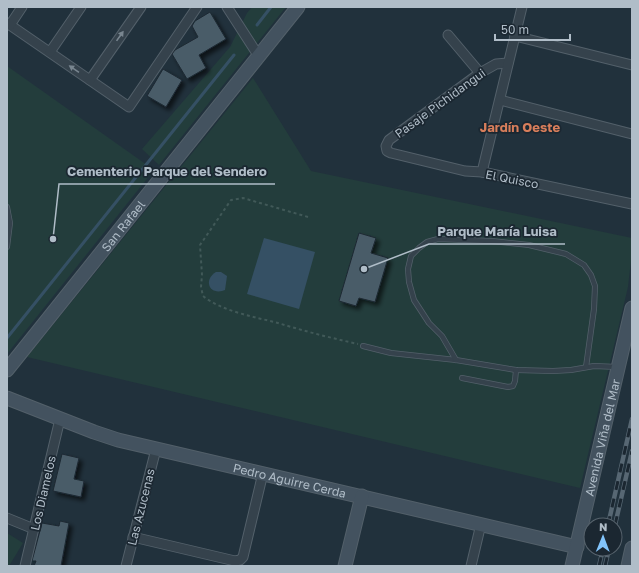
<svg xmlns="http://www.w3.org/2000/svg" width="639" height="573" font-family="'Golos Text',sans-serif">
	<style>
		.green { fill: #233d3c }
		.water { fill: #355064 }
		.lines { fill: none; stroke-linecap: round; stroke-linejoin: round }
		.stream { stroke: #355064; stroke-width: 3 }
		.building { fill: #4a5b67; stroke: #1d2933; filter: url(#shadow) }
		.lane-casing { stroke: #53606a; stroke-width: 6 }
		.street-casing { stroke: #53606a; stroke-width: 11 }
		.secondary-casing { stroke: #53606a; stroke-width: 15 }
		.path { stroke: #415958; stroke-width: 2; stroke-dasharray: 3 3; stroke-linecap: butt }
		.lane { stroke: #35424c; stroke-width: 4.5 }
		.street { stroke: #35424c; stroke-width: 9 }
		.secondary { stroke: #43525f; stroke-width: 13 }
		.rail-casing { stroke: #576773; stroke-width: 4.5 }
		.rail { stroke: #1b2731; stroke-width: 3; stroke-dasharray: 9; stroke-linecap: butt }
		.oneway { fill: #798690 }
		.labels { text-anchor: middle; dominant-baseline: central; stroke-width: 3.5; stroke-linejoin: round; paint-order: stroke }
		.street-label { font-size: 12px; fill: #b0bdc8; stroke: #1b2731 }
		.neighbourhood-label { font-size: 13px; font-weight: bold; fill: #d87e5b; stroke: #1b2731 }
		.leader { fill: none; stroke: #b0bdc8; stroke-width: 1.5 }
		.callout-dot { fill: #b0bdc8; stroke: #1b2731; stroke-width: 1.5 }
		.callout-label { font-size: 13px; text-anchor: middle; font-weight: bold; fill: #b0bdc8; stroke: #1b2731; stroke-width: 3.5; stroke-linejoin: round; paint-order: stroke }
	</style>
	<defs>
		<filter id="shadow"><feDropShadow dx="3.5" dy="3.5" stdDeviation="2" flood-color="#0009"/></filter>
	</defs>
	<rect width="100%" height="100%" fill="#21313c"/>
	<!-- green -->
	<g class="green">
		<polygon points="252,7 286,7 159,165 142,149 230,47 247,13"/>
		<polygon points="7,66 154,170 7,354"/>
		<polygon points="253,78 311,171 632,238 632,252 628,287 580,488 27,357"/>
		<polygon points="7,533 23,543 9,566 7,566"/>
	</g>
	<!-- water -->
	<g class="water">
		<polygon points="264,238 315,252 299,309 247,294"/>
		<path d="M216,272H221L227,276L225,290L222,291C208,294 204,279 216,272Z"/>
	</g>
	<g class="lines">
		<!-- stream -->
		<g class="stream">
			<polyline points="257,25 271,7"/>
			<polyline points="7,338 234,55"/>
		</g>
	</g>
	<!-- building -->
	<g class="building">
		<polygon points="210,12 226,39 199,55 206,68 187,79 172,54 175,50 198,37 192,26 195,21"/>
		<polygon points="163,69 182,80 166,107 147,96"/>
		<polygon points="359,233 376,238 371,253 388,258 375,302 359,298 356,306 339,301"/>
		<polygon points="62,454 79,458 74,479 84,481 81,497 53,491"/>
		<polygon points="60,521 69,523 61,566 34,566 36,561 32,561 42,523 59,526"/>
	</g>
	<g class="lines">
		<!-- lane casing -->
		<g class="lane-casing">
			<g id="lane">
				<polyline points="7,207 10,223 7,247"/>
				<polyline points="363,346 391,353 456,360 516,370 553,371 571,370 594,366 618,367"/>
				<polyline points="456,360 442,336 429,323 414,300 409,282 408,269 411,256 419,248 427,242 438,239 492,241 529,245 566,254 584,265 591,275 595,286 594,309 586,367"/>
				<polyline points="462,378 508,387 513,386 515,381 516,370"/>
			</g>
		</g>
		<!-- street casing -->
		<g class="street-casing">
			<g id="street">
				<polyline points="227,7 258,55"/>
				<polyline points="7,23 129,107 197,7"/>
				<polyline points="10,25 22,7"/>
				<polyline points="448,35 480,73"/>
				<polyline points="515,36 632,65"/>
				<polyline points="50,52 81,7"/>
				<polyline points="508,63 496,64 480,73 389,140 386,146 387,151 391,153 465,171 482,172 632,204"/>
				<polyline points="90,80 141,7"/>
				<polyline points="500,100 632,134"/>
				<polyline points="482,172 522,7"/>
				<polyline points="7,518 34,529"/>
				<polyline points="133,537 235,561 240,560 243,557 263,473"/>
				<polyline points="25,566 60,419"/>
				<polyline points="126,566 156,449"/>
				<polyline points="471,566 481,524"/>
			</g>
		</g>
		<!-- secondary casing -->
		<g class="secondary-casing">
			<g id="secondary">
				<path id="s1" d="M7,370L298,7"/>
				<path id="s2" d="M7,398L94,432L118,440L577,547"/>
				<polyline points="345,566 362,496"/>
				<path id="s3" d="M572,566L632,308"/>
				<polyline points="628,566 632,548"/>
			</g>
		</g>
		<!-- path -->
		<path class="path" d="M308,217L243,198L231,200L200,245L202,275L201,287L203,296C221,311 255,317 278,323C304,331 331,338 358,344"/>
		<!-- lane -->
		<use href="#lane" class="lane"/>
		<!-- street -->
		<use href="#street" class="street"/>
		<!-- secondary -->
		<use href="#secondary" class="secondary"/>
		<!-- rail casing -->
		<g class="rail-casing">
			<g id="rail">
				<polyline points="608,525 632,419"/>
				<polyline points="615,525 632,451"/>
				<polyline points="599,566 603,549"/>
				<polyline points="605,566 609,549"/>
			</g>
		</g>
		<!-- rail -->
		<use href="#rail" class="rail"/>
	</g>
	<!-- one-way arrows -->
	<defs><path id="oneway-solid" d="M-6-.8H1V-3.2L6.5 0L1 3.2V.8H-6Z"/></defs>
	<g class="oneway">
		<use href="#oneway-solid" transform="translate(120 36) rotate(-55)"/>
		<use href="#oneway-solid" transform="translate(74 69) rotate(-146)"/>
	</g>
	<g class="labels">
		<!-- street labels -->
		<g class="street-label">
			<text transform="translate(440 103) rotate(-36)">Pasaje Pichidangui</text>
			<text transform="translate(512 179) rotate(11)">El Quisco</text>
			<text stroke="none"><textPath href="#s1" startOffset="185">San Rafael</textPath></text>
			<text stroke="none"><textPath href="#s3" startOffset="132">Avenida Viña del Mar</textPath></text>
			<text stroke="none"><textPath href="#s2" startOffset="295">Pedro Aguirre Cerda</textPath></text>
			<text transform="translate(43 493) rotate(-77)">Los Diamelos</text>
			<text transform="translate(141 507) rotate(-76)">Las Azucenas</text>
		</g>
		<!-- neighbourhood labels -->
		<g class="neighbourhood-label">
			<text x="520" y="127">Jardín Oeste</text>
		</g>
	</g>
	<!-- callouts -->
	<path class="leader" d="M53 239L59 184H275M364 269L429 244H565"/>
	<g class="callout-dot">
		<circle cx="53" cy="239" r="4"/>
		<circle cx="364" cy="269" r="4"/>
	</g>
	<g class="callout-label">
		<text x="167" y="176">Cementerio Parque del Sendero</text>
		<text x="497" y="236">Parque María Luisa</text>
	</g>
	<!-- border -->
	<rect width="639" height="573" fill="none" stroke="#b0bdc8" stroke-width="16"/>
	<!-- north arrow -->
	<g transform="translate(603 537) rotate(1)"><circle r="19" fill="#1b2731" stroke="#57636d"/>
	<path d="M0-3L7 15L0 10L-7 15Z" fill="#82c4fb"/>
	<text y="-6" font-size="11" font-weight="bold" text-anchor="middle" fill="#b0bdc8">N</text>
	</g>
	<!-- scale -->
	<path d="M495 34v6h75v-6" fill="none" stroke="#b0bdc8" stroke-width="2"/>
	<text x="501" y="34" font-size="12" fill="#b0bdc8" stroke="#1b2731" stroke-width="3" paint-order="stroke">50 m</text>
</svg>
